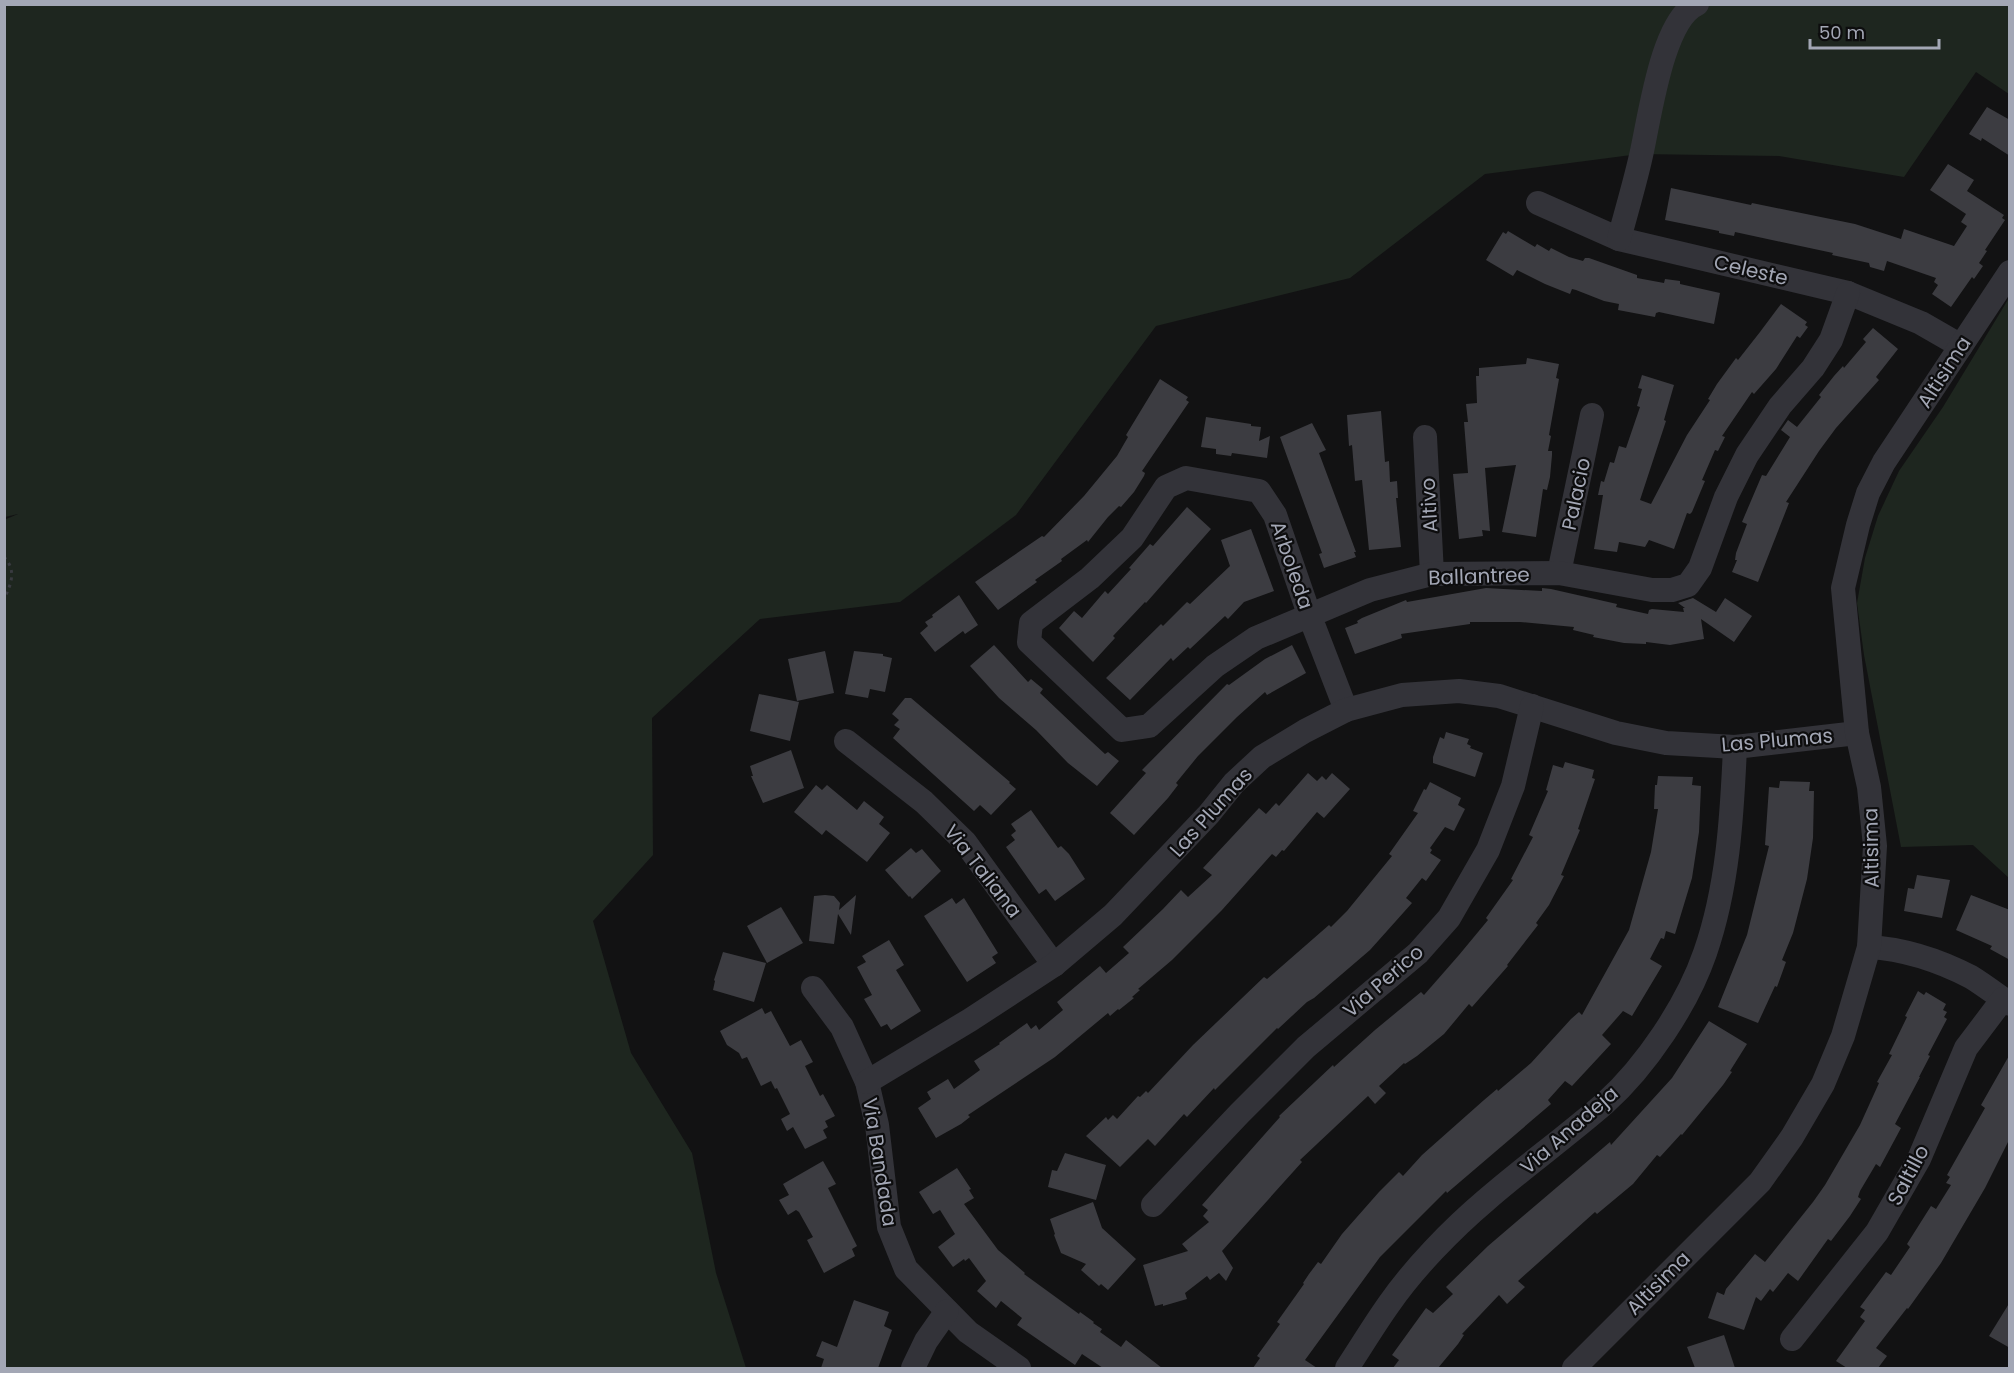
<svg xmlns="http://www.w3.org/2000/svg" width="2014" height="1373" font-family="Poppins,sans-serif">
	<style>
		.green { fill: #1e261f }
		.building { fill: #3c3c41 }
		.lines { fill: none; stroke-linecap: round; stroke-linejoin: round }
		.path { stroke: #393a40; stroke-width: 3; stroke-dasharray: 3 4.5; stroke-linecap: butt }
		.minor { stroke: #333339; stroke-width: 24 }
		.labels { text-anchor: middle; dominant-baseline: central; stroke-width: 4.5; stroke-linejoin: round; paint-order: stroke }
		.street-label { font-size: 20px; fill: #a3a7b5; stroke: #0d0d0e }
	</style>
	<rect width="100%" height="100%" fill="#121213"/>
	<!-- green -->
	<g class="green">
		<polygon points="5,5 2009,5 2009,94 1976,72 1904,177 1779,156 1639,154 1485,174 1350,278 1156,326 1016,515 900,602 760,619 652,718 653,855 593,921 631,1053 692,1153 716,1273 746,1368 5,1368 4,520 18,514 5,517"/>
		<polygon points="2009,298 2009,878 1973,845 1901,847 1864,655 1857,603 1865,558 1878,516 1899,471 1943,407"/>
	</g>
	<!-- building -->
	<g class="building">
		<polygon points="1987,107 2010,120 2010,156 1982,138 1981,141 1969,134"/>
		<polygon points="1948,164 1974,180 1967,191 2004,215 2002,218 2005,220 1985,250 1987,251 1979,263 1983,266 1974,279 1972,277 1951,307 1932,294 1938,285 1934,282 1936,278 1887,261 1884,271 1870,267 1869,263 1832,255 1833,253 1735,232 1734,236 1719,233 1719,231 1665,220 1671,188 1751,205 1752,203 1855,224 1901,239 1904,229 1954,246 1967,226 1961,222 1966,214 1930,190"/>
		<polygon points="1508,231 1535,247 1537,244 1549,251 1551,248 1569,257 1583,261 1585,258 1589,258 1637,275 1637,278 1664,283 1665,279 1680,281 1680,284 1720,293 1714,324 1659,312 1656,313 1655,317 1618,310 1619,304 1604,301 1576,290 1572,289 1570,294 1545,284 1517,270 1513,276 1486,260 1503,232 1506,234"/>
		<polygon points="1781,304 1807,322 1805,325 1808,327 1800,338 1797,336 1776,369 1754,394 1752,392 1722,436 1725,437 1718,451 1715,450 1702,480 1705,481 1692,512 1690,514 1687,513 1674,549 1649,540 1645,547 1619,542 1617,552 1594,549 1603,495 1598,495 1601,481 1604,482 1610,462 1614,463 1619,446 1626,448 1640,407 1637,406 1642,389 1638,388 1642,375 1674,385 1664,420 1666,421 1640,500 1651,504 1687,435 1710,400 1708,399 1717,384 1736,358 1738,360 1760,332"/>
		<polygon points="1873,328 1898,349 1876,377 1879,380 1836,428 1819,451 1786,502 1789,503 1758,582 1732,572 1737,560 1735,560 1736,553 1747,524 1742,522 1762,475 1766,476 1790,437 1781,430 1788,420 1797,427 1821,397 1819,395 1834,376 1843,366 1844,368 1866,342 1863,339"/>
		<polygon points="1527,358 1559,364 1556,378 1559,379 1549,435 1551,436 1548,451 1552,451 1552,455 1550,477 1547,490 1543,489 1536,537 1502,532 1516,465 1485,468 1490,531 1482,530 1483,536 1459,539 1453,474 1468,473 1464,422 1468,422 1466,404 1477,403 1476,376 1479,376 1479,368 1526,364"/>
		<polygon points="1160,379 1188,397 1186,400 1189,402 1142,471 1145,473 1144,476 1134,492 1121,507 1119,506 1108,517 1088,542 1087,540 1061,559 1062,561 1035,580 1037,582 998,610 975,582 1042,536 1044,537 1084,496 1117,456 1128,437 1126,435"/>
		<polygon points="1381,411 1385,462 1389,461 1390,482 1397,481 1398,498 1396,498 1401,547 1369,550 1362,480 1355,481 1352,445 1349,446 1347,415"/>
		<polygon points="1206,417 1251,424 1251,426 1261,427 1259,441 1270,436 1267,458 1232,453 1231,456 1216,454 1216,449 1201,447"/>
		<polygon points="1312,423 1326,450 1319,453 1356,552 1354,552 1356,557 1324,568 1319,554 1322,553 1280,437"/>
		<polygon points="1187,507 1211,529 1146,603 1145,602 1113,636 1115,638 1093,662 1059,628 1074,611 1082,618 1105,591 1108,594 1131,569 1129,568 1150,544 1153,546"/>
		<polygon points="1251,529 1274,591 1244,602 1228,619 1225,616 1190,649 1188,647 1173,661 1171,658 1130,700 1106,678 1161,624 1163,626 1187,602 1190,604 1230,566 1221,540"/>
		<polygon points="1486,588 1542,591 1542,588 1551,589 1617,604 1616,607 1648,614 1649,610 1652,609 1684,612 1683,608 1685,608 1678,603 1693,598 1716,612 1725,598 1752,616 1734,642 1701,619 1704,639 1670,645 1646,642 1646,644 1624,643 1593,637 1594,635 1573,630 1574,627 1520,622 1470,622 1470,624 1401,634 1402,638 1355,654 1345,628 1358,623 1357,621 1362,618 1406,600 1407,602"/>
		<polygon points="959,595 978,625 965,634 963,631 935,652 920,633 928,626 925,622 933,617 932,615"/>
		<polygon points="994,645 1028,682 1031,679 1043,689 1040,693 1079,730 1105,754 1108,752 1119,761 1097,786 1068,763 1036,730 999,698 970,666"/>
		<polygon points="1292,645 1306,673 1267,695 1265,692 1237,717 1198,756 1176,783 1178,785 1168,798 1134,835 1110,813 1146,773 1142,770 1227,684 1229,685 1265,659"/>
		<polygon points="825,651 834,693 797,701 788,659"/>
		<polygon points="854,651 883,654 883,656 892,658 885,692 870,689 868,698 845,694"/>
		<polygon points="759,694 799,702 790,741 750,731"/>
		<polygon points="905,698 911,698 1010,782 1009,783 1016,789 991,815 980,805 974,811 893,738 900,729 894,725 899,720 892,714"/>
		<polygon points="1446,732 1469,739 1467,744 1471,746 1470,748 1483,753 1475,777 1433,763 1433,757 1440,737 1444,739"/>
		<polygon points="791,750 804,788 763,803 751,776 753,776 750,766"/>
		<polygon points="1565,762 1594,770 1592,778 1595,779 1578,829 1580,830 1561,875 1564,876 1549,905 1536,923 1538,925 1507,965 1508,966 1472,1007 1469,1004 1444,1034 1417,1056 1405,1064 1404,1063 1379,1086 1386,1093 1375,1104 1368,1096 1300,1160 1302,1162 1222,1251 1233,1268 1226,1281 1219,1273 1210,1280 1207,1276 1185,1293 1187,1299 1163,1306 1163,1304 1155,1306 1143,1265 1188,1251 1182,1244 1209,1222 1203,1216 1208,1210 1202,1205 1280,1117 1279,1116 1333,1065 1334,1067 1375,1030 1421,992 1424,995 1459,955 1488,920 1486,918 1513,880 1511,879 1533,837 1529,835 1548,791 1546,790 1553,765 1563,768"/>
		<polygon points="1308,773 1317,781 1322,776 1326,780 1332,773 1350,789 1324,818 1317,812 1284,851 1282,850 1276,857 1272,854 1222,910 1172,960 1138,989 1140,990 1132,997 1134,998 1119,1010 1118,1009 1110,1016 1108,1013 1055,1057 968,1115 970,1117 961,1124 936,1138 918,1108 931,1099 927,1092 948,1079 954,1089 980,1070 974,1061 1000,1044 999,1043 1027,1023 1031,1029 1036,1025 1039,1030 1063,1010 1057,1002 1100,966 1106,973 1129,953 1123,947 1163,909 1181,890 1188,897 1212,875 1203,868 1259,808 1266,814 1276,803 1279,806"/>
		<polygon points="1658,776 1693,777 1692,785 1701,786 1699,832 1692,878 1675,934 1666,931 1664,939 1661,938 1650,959 1662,966 1632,1016 1623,1011 1602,1035 1611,1044 1572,1086 1565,1081 1548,1100 1551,1104 1447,1193 1446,1191 1380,1257 1305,1360 1317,1368 1253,1368 1260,1358 1257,1356 1280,1324 1277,1322 1304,1284 1303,1283 1309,1274 1318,1262 1321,1264 1342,1234 1379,1192 1399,1172 1403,1176 1422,1155 1484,1100 1497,1089 1498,1091 1531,1063 1571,1019 1579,1012 1582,1015 1629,930 1651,852 1658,809 1654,809 1655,785 1657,785"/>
		<polygon points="1780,781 1810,782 1809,791 1814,791 1813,838 1807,879 1793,933 1782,960 1786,962 1777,987 1775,986 1758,1023 1718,1007 1747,935 1769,846 1765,845 1769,787 1779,788"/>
		<polygon points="1430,782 1461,798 1458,805 1465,809 1454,831 1445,827 1430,848 1432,850 1430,853 1441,860 1426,881 1422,878 1406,898 1412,903 1370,950 1314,998 1307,1002 1278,1029 1277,1028 1215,1090 1214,1088 1187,1117 1184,1114 1155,1146 1148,1139 1120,1167 1086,1136 1106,1117 1108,1120 1113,1115 1117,1119 1138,1096 1140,1097 1146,1091 1148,1093 1193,1045 1264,977 1267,979 1329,925 1331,927 1347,911 1392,856 1389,854 1418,813 1413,811 1424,789 1426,790"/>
		<polygon points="816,785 822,790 827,785 857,810 864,801 884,817 879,824 890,833 867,862 826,830 822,835 794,812"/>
		<polygon points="1031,810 1058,848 1061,846 1069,854 1085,879 1055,901 1046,889 1039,894 1006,847 1015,840 1011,835 1016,831 1011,824"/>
		<polygon points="911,848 916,853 922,849 941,871 912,899 910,896 909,897 885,870"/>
		<polygon points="1917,875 1950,880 1942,918 1904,911 1908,888 1914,889"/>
		<polygon points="825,895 834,896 840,903 839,910 856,895 851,935 838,914 834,944 809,941 814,896"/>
		<polygon points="1971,895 2010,910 2010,960 1990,949 1992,946 1956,930"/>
		<polygon points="952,898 956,904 964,898 998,953 992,957 996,963 967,982 924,916"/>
		<polygon points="781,907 803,943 767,963 747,926"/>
		<polygon points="889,940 904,965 896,970 921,1011 891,1030 887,1024 881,1027 864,999 872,995 857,967 866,962 862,956"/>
		<polygon points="723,952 766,963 754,1002 713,990 715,981 714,980"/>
		<polygon points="1918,991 1924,995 1926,992 1946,1004 1943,1010 1947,1012 1944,1017 1947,1019 1928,1055 1930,1056 1919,1077 1920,1077 1895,1124 1901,1128 1880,1167 1876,1164 1860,1191 1858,1197 1861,1199 1850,1216 1831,1241 1828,1239 1798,1281 1788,1273 1773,1292 1770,1289 1761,1301 1756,1297 1744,1330 1708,1318 1717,1292 1724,1295 1726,1289 1755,1254 1765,1262 1813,1202 1825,1185 1860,1125 1879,1083 1877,1082 1892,1055 1889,1054 1907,1017 1905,1016"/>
		<polygon points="762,1008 765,1014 771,1011 790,1046 801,1040 813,1062 805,1066 820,1096 823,1094 835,1116 825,1121 828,1127 823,1130 827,1138 805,1149 793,1127 787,1131 781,1119 790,1114 777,1088 775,1089 771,1081 761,1086 747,1057 742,1059 739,1053 727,1045 720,1031"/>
		<polygon points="1709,1021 1747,1044 1730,1071 1732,1072 1723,1085 1682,1135 1681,1134 1660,1157 1657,1155 1633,1184 1597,1214 1595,1212 1518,1281 1525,1287 1507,1304 1499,1295 1462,1334 1464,1335 1458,1344 1438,1368 1393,1368 1399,1360 1392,1355 1426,1308 1433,1313 1453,1294 1446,1287 1488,1246 1610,1142 1611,1145 1672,1078"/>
		<polygon points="2010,1054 2010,1138 1985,1188 1941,1263 1908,1309 1907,1308 1876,1348 1887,1356 1878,1368 1847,1368 1836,1361 1865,1321 1860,1317 1865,1310 1860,1307 1886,1272 1891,1275 1910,1247 1907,1244 1931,1206 1936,1209 1951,1185 1946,1183 1950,1177 1947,1175 1985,1108 1981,1105"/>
		<polygon points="1065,1153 1106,1165 1096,1200 1048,1187 1052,1170 1057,1171"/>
		<polygon points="823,1161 836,1184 828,1188 857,1246 852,1249 855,1256 824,1273 807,1240 813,1237 799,1212 796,1210 788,1215 779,1200 789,1195 783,1184"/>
		<polygon points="957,1168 971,1189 969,1190 974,1198 964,1204 998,1250 1025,1273 1024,1274 1079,1314 1080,1312 1094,1322 1093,1323 1102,1329 1100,1332 1121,1347 1126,1340 1162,1368 1103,1368 1082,1354 1075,1365 1017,1325 1022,1318 1001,1301 996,1308 977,1291 986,1281 969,1258 965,1261 964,1259 953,1267 938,1247 955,1234 940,1210 933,1214 919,1192"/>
		<polygon points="1093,1202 1102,1228 1136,1259 1108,1290 1101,1284 1099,1286 1081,1270 1086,1264 1061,1253 1054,1235 1055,1234 1050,1219"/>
		<polygon points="854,1300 889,1312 884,1326 892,1330 878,1368 821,1368 824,1359 816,1356 822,1341 837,1347"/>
		<polygon points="2010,1302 2010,1348 1989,1336"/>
		<polygon points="1724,1335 1735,1368 1695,1368 1687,1347"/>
	</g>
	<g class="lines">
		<!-- path -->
		<path class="path" d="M4,557C17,570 11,585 4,599"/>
		<!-- minor -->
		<g class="minor">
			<polyline points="1538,203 1619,239 1848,293 1921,323 1961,346"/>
			<path d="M1619,239C1626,213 1634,186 1640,160C1649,124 1661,20 1697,4"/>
			<polyline points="1425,437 1432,574"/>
			<polyline points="1559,573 1592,415"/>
			<polyline points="1346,710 1309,614 1275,515 1259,491 1186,478 1166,487 1132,538 1090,578 1031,623 1029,642 1122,730 1149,726 1215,666 1256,638 1370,590 1432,574 1559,573 1652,590 1672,590 1688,585 1700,568 1726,497 1747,455 1780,406 1813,368 1831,340 1848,293"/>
			<polyline points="846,741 924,802 965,842 1054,965"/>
			<path d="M1869,947C1903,949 1940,961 1971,977C1984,985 1997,995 2010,1004"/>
			<polyline points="813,988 842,1027 867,1082 877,1125 889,1227 906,1269 968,1332 1019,1368"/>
			<polyline points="867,1082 970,1020 1054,965 1113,915 1209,814 1234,783 1262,757 1305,731 1346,710 1402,695 1459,691 1499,696 1616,733 1666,743 1735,747 1857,733"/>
			<polyline points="1153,1205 1239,1114 1306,1047 1418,953 1449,918 1488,850 1513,786 1532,706"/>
			<polyline points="1792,1339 1877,1232 1919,1159 1966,1048 2003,999"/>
			<polyline points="913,1368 926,1341 947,1311"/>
			<path d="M1347,1368C1361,1347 1374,1325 1389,1304C1414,1268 1452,1229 1485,1201C1524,1167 1566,1137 1605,1103C1646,1066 1687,1005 1705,953C1728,887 1732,816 1735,747"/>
			<polyline points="1574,1368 1760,1182 1792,1137 1823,1084 1843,1036 1869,947 1875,846 1869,787 1857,733 1843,588 1858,525 1868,493 1884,462 2010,272"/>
		</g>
	</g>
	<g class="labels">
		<!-- street labels -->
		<g class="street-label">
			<text transform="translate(1751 270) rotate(13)">Celeste</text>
			<text transform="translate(1944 372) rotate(-57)">Altisima</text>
			<text transform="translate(1576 494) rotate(-78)">Palacio</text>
			<text transform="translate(1429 505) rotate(-93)">Altivo</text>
			<text transform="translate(1292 565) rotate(71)">Arboleda</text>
			<text transform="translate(1479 576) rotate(-2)">Ballantree</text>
			<text transform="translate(1777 740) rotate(-5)">Las Plumas</text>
			<text transform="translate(1211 812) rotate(-48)">Las Plumas</text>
			<text transform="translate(1871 848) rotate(-91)">Altisima</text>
			<text transform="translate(983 871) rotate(52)">Via Taliana</text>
			<text transform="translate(1383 981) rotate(-41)">Via Perico</text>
			<text transform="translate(1569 1130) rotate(-41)">Via Anadeja</text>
			<text transform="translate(880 1162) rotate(81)">Via Bandada</text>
			<text transform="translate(1908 1175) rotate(-62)">Saltillo</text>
			<text transform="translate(1658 1283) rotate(-45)">Altisima</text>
		</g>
	</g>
	<!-- border -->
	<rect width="2014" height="1373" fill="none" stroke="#a3a7b5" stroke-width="12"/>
	<!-- scale -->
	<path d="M1810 39v9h129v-9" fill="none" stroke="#a3a7b5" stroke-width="3"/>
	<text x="1819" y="39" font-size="18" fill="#a3a7b5" stroke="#0d0d0e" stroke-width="4.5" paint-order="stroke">50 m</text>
</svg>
